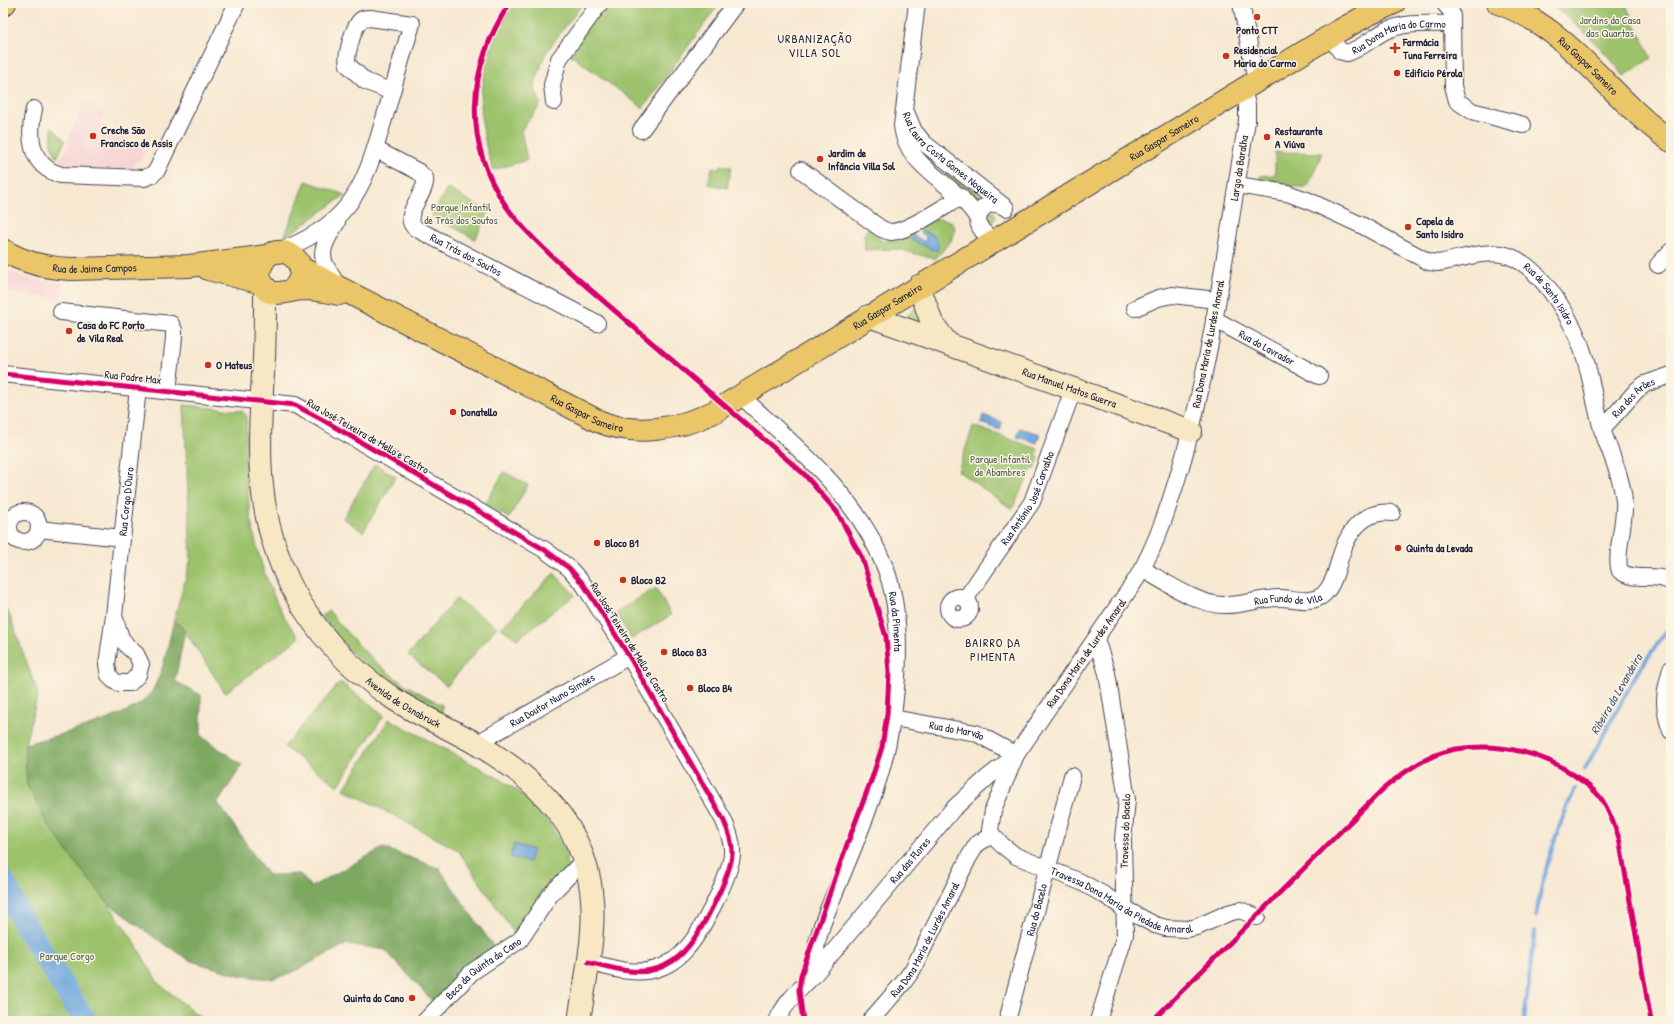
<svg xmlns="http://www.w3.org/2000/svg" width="1674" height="1024" font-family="'Patrick Hand',sans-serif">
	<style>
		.built { fill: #f7cfd3 }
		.green { fill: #9cc26c; stroke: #5f7254 }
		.forest { fill: #7da860; stroke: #50654e }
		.water { fill: #70a7df; stroke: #49648d }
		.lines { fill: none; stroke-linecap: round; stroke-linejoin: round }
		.stream { stroke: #70a7df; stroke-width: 4 }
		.river { stroke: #70a7df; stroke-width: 23 }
		.street-casing { stroke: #424052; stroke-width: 18 }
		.secondary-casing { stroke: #424052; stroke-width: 24 }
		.primary-casing { stroke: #424052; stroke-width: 24 }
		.street { stroke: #fff; stroke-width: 16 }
		.secondary { stroke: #f7e8c3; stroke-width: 22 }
		.primary { stroke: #ebc669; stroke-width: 22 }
		.cycleway-casing { stroke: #fcf5e5; stroke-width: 8 }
		.cycleway { stroke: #d6006c; stroke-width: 5 }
		.poi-dot { fill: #c8321e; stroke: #fcf5e5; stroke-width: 1.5 }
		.labels { text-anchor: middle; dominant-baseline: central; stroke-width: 3; stroke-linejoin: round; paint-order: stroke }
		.park-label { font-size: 11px; fill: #4d5a4c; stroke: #fcf5e5 }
		.poi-label { font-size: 11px; font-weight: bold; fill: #22223b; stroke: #fcf5e5; text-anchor: start }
		.street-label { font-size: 11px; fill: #22223b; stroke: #fcf5e5 }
		.neighbourhood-label { font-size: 12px; letter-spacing: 1px; fill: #22223b; stroke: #fcf5e5 }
		.water-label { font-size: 12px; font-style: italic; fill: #41577d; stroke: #fcf5e5 }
	</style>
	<rect width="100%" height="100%" fill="#fcf5e5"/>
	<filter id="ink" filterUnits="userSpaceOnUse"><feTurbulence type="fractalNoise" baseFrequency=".025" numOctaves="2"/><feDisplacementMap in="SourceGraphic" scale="8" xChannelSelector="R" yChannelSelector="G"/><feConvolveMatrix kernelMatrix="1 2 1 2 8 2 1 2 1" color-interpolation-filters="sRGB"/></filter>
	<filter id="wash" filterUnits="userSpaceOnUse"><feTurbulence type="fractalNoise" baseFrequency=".012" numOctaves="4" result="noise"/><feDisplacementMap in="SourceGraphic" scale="16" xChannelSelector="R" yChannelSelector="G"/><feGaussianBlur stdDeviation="0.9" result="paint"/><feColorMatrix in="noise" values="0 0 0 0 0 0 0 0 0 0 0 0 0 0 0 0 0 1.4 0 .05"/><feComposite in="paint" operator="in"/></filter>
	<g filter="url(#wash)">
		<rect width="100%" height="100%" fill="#f7e8d1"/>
		<!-- built -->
		<g class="built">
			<polygon points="85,102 105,112 99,124 106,127 104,131 142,146 141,150 144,151 141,161 136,160 133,170 80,168 67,162 65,167 58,164 69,142 67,141"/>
			<polygon points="3,269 25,278 62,283 60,299 3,292"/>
		</g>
		<!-- green -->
		<g class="green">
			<path d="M514,3H583L545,54L534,87L541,104L521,130L527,160L493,170C473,110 477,56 514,3Z"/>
			<polygon points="605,3 720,3 643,108 568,53"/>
			<path d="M1547,3H1625L1651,58L1624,76C1603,48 1576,22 1547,3Z"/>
			<polygon points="52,127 65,141 57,158 51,144"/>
			<polygon points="1275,152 1322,153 1309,184 1306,187 1260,186 1260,176 1275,175"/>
			<polygon points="721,165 731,167 727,188 708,184 712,167 720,168"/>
			<polygon points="943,169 983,197 983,200 981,202 978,201 944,174"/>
			<polygon points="306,181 345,195 284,238"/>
			<polygon points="447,188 489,212 475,239 432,216"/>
			<polygon points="983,212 994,212 996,217 992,224 987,225"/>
			<path d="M934,218L950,221L955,227L951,241L935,259L898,249L865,250L864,234L869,227L877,232L879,239L884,242L909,231L914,235L911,240L937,251L936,238C929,231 922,233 915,228Z"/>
			<polygon points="915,309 917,310 927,326 906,319 910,311"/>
			<path d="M184,405L242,411L247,416C243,480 249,548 279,607C284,618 292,628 299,638L225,693L185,631L174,620L191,559Z"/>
			<polygon points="973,426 1038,449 1036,454 1039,457 1035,469 1031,470 1012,509 958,471"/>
			<polygon points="375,464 396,477 363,532 343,518"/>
			<polygon points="504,472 528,485 509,518 485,504"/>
			<polygon points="554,573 575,595 517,639 501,628"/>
			<polygon points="656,588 671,615 631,639 616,612"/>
			<polygon points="456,599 497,627 447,686 408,655"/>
			<polygon points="3,606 8,611 38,694 25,744 27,785 44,818 74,861 108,903 135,943 158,983 205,1021 9,1021 3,1014"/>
			<path d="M329,611C348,635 369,658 394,677C409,688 426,696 442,705V714C421,703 399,692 380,678C357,661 338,638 321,616Z"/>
			<polygon points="340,682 384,715 338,786 284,747"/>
			<polygon points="389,719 500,779 525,796 548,821 570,857 565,861 571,868 544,893 514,933 458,850 344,789"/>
		</g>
		<!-- forest -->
		<path class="forest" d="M174,620L185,631L175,681L201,695V736L242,765L218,803L268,875L300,874L311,887L383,848L439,868L496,950L435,1004L385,950L347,944L291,973L272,979L242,976L191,961L155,938L108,903L74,861L44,818L27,785L25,744C54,736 136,717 151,693C164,672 168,644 174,620Z"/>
		<!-- water -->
		<g class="water">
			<polygon points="924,231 936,238 938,244 937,251 911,240 914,235 925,242 926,236 920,232"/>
			<polygon points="983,415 1002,422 1000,430 981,423"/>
			<polygon points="1020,428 1040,434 1037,443 1017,437"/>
			<polygon points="514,844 533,850 529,862 510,857"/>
		</g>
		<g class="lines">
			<!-- stream -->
			<g class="stream">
				<polyline points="1585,769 1637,673 1667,630"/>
				<path d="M1536,917C1543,872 1556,830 1575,789"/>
				<polyline points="1524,1021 1535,931"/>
			</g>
			<!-- river -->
			<polyline class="river" points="3,881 25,925 85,1021"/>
		</g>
	</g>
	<g filter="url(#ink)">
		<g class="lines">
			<!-- street casing -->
			<g class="street-casing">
				<g id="street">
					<path d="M917,3L902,126C907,170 956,182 978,219"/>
					<polyline points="1241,3 1256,81"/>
					<polyline points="1444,3 1451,11 1452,17 1453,86 1457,101 1472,111 1523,125"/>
					<path id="s1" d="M1330,36L1340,51L1347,53C1361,49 1372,38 1385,31C1406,21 1430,24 1452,24"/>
					<path id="s2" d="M1243,89L1247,105V121C1227,235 1214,351 1182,463C1170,503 1158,542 1137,578L1016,755L993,810L990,830L992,835L1002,845L1016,856L1081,882L1106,896L1125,909L1155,925L1166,928L1187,929L1197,927L1228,913L1240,910L1257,917"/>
					<polyline points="554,102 552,85 559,59 600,3"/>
					<path d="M34,109C28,136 29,166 61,175L144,178L152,175L157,170L237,3"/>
					<path id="s3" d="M906,112L914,131L924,143L1005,207"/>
					<polyline points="641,130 736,3"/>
					<path id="s4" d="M375,149L419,172L425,178C428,193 400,215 415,228L597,323"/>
					<path d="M801,170L880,228C884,230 888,232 892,232C909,231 945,206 961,197"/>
					<path id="s5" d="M1237,185L1287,193L1307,200L1363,226L1429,262L1437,263C1460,260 1486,248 1509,256C1543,268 1576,325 1585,358C1592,382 1595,406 1602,429C1610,453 1622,476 1624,502C1626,520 1614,557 1620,571C1633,582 1656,572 1671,582"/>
					<path d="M337,222C318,254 318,256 339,287"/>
					<path d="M996,239C962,228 983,192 1006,208"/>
					<path d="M274,253C302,243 329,229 348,205C369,178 377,141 387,109C395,81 403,53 412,24L370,18C366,18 362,18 359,22C353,30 345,56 348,65L365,81L392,92"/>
					<polyline points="1658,265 1671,251"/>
					<polyline points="1135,308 1158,298 1172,295 1217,300"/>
					<polyline points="61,312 171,324 174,330 174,338 168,391"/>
					<path id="s6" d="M1214,319L1319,376"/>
					<path d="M3,374L295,405L323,420L545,550L569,568L584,585L629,656L723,819C728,830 733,842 732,854C731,875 701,933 686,949C679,958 667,966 656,969C634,976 609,967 588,962"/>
					<path id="s7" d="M740,395C776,429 819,464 849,504C863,522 876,545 885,567C909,629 896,728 875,790C860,836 839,880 822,925L817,942L813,976"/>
					<path id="s8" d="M1602,429L1637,390L1645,384L1671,375"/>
					<circle cx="24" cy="527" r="15"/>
					<polyline points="39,529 122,538"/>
					<path id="s9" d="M1142,569C1164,581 1198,605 1223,605C1242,606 1260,598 1280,598C1294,598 1312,605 1324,594C1335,583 1337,566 1342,552C1349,530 1366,509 1392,513"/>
					<circle cx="959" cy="608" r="11"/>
					<path id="s10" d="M966,598L1032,502L1073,390"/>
					<path id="s11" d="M114,616L121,638L128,647L136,654L141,664L138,675L130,683H118L113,680L109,675L107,664L114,616L138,388"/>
					<polyline points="1096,639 1107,673 1127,800 1123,839 1125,935 1098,1021"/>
					<path d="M1671,669C1664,694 1662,706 1671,731"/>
					<path id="s12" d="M893,718L976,733L1016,755"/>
					<path id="s13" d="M476,744L629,656"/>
					<path id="s14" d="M425,1021L472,972L520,940L550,895L585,859"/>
					<path id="s15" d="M777,1021C785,1002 799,990 813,976L953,809L988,777L1015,756"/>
					<path id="s16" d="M870,1021L903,983L913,969L969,857L977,844L992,835"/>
					<path id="s17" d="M1007,1021L1072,776"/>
				</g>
			</g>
			<!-- secondary casing -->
			<g class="secondary-casing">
				<g id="secondary">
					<polyline points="919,286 932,323 948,344"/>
					<path id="s18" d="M265,287C265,311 265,334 264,358C259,442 252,508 291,586C315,633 351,670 394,699C420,716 449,728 475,743C533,776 582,822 591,890C597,932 585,979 579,1021"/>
					<path id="s19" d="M869,316L1191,431"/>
				</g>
			</g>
			<!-- primary casing -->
			<g class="primary-casing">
				<g id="primary">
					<path id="s20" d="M1498,3C1571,28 1609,98 1671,141"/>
					<polyline points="3,5 5,3"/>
					<path id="s21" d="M3,250C24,263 47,268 71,269L189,266L267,256"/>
					<path id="s22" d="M301,268L598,421C635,437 679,429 714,412L1337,32L1369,14L1394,3"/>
					<polyline points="208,269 262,283"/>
					<path d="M292,290C320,263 275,235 262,264C260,268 259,274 260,279C267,302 287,290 302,289C315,289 327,291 339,294"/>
				</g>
			</g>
			<!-- street -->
			<use href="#street" class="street"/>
			<!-- secondary -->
			<use href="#secondary" class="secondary"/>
			<!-- primary -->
			<use href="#primary" class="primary"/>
			<!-- cycleway casing -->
			<g class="cycleway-casing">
				<g id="cycleway">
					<path d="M510,3C467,67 462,141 506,206C520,226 538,243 556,260L804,474L837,512L862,558L886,637L889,672L887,714L882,747L872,778L846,847L801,975L799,990L803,1021"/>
					<path d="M3,374L295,405L323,420L545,550L569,568L584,585L629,656L723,819C728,830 733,842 732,854C731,875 701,933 686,949C679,958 667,966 656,969C634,976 609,967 588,962"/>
					<path d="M1152,1021L1382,790C1403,772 1428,754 1456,749C1501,742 1547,753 1582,781C1589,786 1597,792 1602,800C1610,812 1614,825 1619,838L1651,1021"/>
				</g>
			</g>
			<!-- cycleway -->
			<use href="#cycleway" class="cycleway"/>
		</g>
	</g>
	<!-- markers -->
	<g class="poi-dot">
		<circle cx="1257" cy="17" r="4"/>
		<path d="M1393 42h4v4h4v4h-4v4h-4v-4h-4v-4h4z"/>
		<circle cx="1226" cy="56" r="4"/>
		<circle cx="1397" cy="73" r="4"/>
		<circle cx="93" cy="136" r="4"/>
		<circle cx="1267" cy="137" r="4"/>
		<circle cx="820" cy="159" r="4"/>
		<circle cx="1408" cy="227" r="4"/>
		<circle cx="69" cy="331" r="4"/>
		<circle cx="208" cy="365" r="4"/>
		<circle cx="453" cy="412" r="4"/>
		<circle cx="597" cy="543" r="4"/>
		<circle cx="1398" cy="548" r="4"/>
		<circle cx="623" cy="580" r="4"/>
		<circle cx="664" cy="652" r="4"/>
		<circle cx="690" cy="688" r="4"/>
		<circle cx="412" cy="998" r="4"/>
	</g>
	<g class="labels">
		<!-- park labels -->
		<g class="park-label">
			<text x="1610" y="20">Jardins da Casa<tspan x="1610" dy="13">das Quartas</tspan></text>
			<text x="461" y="207">Parque Infantil<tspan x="461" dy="13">de Trás dos Soutos</tspan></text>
			<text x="1000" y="459">Parque Infantil<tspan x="1000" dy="13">de Abambres</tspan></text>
			<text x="67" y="956">Parque Corgo</text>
		</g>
		<!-- poi labels -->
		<g class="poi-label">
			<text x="1257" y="30" text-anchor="middle">Ponto CTT</text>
			<text x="1403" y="42">Farmácia<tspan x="1403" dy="13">Tuna Ferreira</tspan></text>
			<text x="1234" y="50">Residencial<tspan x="1234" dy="13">Maria do Carmo</tspan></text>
			<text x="1405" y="73">Edifício Pérola</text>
			<text x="101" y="130">Creche São<tspan x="101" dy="13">Francisco de Assis</tspan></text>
			<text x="1275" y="131">Restaurante<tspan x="1275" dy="13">A Viúva</tspan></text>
			<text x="828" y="153">Jardim de<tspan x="828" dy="13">Infância Villa Sol</tspan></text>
			<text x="1416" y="221">Capela de<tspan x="1416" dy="13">Santo Isidro</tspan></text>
			<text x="77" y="325">Casa do FC Porto<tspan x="77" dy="13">de Vila Real</tspan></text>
			<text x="216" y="365">O Mateus</text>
			<text x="461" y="412">Donatello</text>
			<text x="605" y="543">Bloco B1</text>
			<text x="1406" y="548">Quinta da Levada</text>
			<text x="631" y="580">Bloco B2</text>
			<text x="672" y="652">Bloco B3</text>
			<text x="698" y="688">Bloco B4</text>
			<text x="404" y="998" text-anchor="end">Quinta do Cano</text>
		</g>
		<!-- street labels -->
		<g class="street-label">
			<text stroke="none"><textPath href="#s1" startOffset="81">Rua Dona Maria do Carmo</textPath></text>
			<text stroke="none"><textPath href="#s20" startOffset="111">Rua Gaspar Sameiro</textPath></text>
			<text stroke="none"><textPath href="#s22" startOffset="981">Rua Gaspar Sameiro</textPath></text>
			<text stroke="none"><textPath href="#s3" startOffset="65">Rua Laura Costa Gomes Nogueira</textPath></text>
			<text transform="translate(1239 168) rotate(-81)">Largo da Baralha</text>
			<text stroke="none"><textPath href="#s4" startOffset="170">Rua Trás dos Soutos</textPath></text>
			<text stroke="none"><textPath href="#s21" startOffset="95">Rua de Jaime Campos</textPath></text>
			<text stroke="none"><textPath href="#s5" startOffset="346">Rua de Santo Isidro</textPath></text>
			<text stroke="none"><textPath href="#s22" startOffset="657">Rua Gaspar Sameiro</textPath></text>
			<text transform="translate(1208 344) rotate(-79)">Rua Dona Maria de Lurdes Amaral</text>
			<text stroke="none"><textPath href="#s6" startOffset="60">Rua do Lavrador</textPath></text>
			<text transform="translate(133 377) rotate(6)">Rua Padre Max</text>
			<text stroke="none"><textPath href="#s19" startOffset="213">Rua Manuel Matos Guerra</textPath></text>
			<text stroke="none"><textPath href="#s8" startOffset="45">Rua dos Arões</textPath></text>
			<text stroke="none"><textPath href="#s22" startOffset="321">Rua Gaspar Sameiro</textPath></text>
			<text transform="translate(368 436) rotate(30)">Rua José Teixeira de Mello e Castro</text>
			<text stroke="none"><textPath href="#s10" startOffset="118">Rua António José Carvalho</textPath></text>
			<text stroke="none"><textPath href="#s11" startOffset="278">Rua Corgo D'Ouro</textPath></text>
			<text stroke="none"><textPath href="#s9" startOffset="155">Rua Fundo de Vila</textPath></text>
			<text stroke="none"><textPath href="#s7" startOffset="283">Rua da Pimenta</textPath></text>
			<text transform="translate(630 642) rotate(58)">Rua José Teixeira de Mello e Castro</text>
			<text transform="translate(1086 653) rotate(-55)">Rua Dona Maria de Lurdes Amaral</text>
			<text stroke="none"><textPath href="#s13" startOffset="88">Rua Doutor Nuno Simões</textPath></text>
			<text stroke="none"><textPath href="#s18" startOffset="468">Avenida de Osnabruck</textPath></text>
			<text stroke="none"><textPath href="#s12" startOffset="65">Rua do Marvão</textPath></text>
			<text transform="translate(1125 831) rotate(-88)">Travessa do Bacelo</text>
			<text stroke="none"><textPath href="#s15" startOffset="209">Rua das Flores</textPath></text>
			<text stroke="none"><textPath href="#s2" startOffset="952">Travessa Dona Maria da Piedade Amaral</textPath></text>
			<text stroke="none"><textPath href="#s17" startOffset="115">Rua do Bacelo</textPath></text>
			<text stroke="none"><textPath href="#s16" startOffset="99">Rua Dona Maria de Lurdes Amaral</textPath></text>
			<text stroke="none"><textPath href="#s14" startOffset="79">Beco da Quinta do Cano</textPath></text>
		</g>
		<!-- neighbourhood labels -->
		<g class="neighbourhood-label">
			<text x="815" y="38">URBANIZAÇÃO<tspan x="815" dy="14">VILLA SOL</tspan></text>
			<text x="993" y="642">BAIRRO DA<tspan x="993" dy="14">PIMENTA</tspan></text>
		</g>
		<!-- water labels -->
		<g class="water-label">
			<text transform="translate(1616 694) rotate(-60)">Ribeira da Levandeira</text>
		</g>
	</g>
	<!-- margin -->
	<rect width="1674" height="1024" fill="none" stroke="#fcf5e5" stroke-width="16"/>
</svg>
